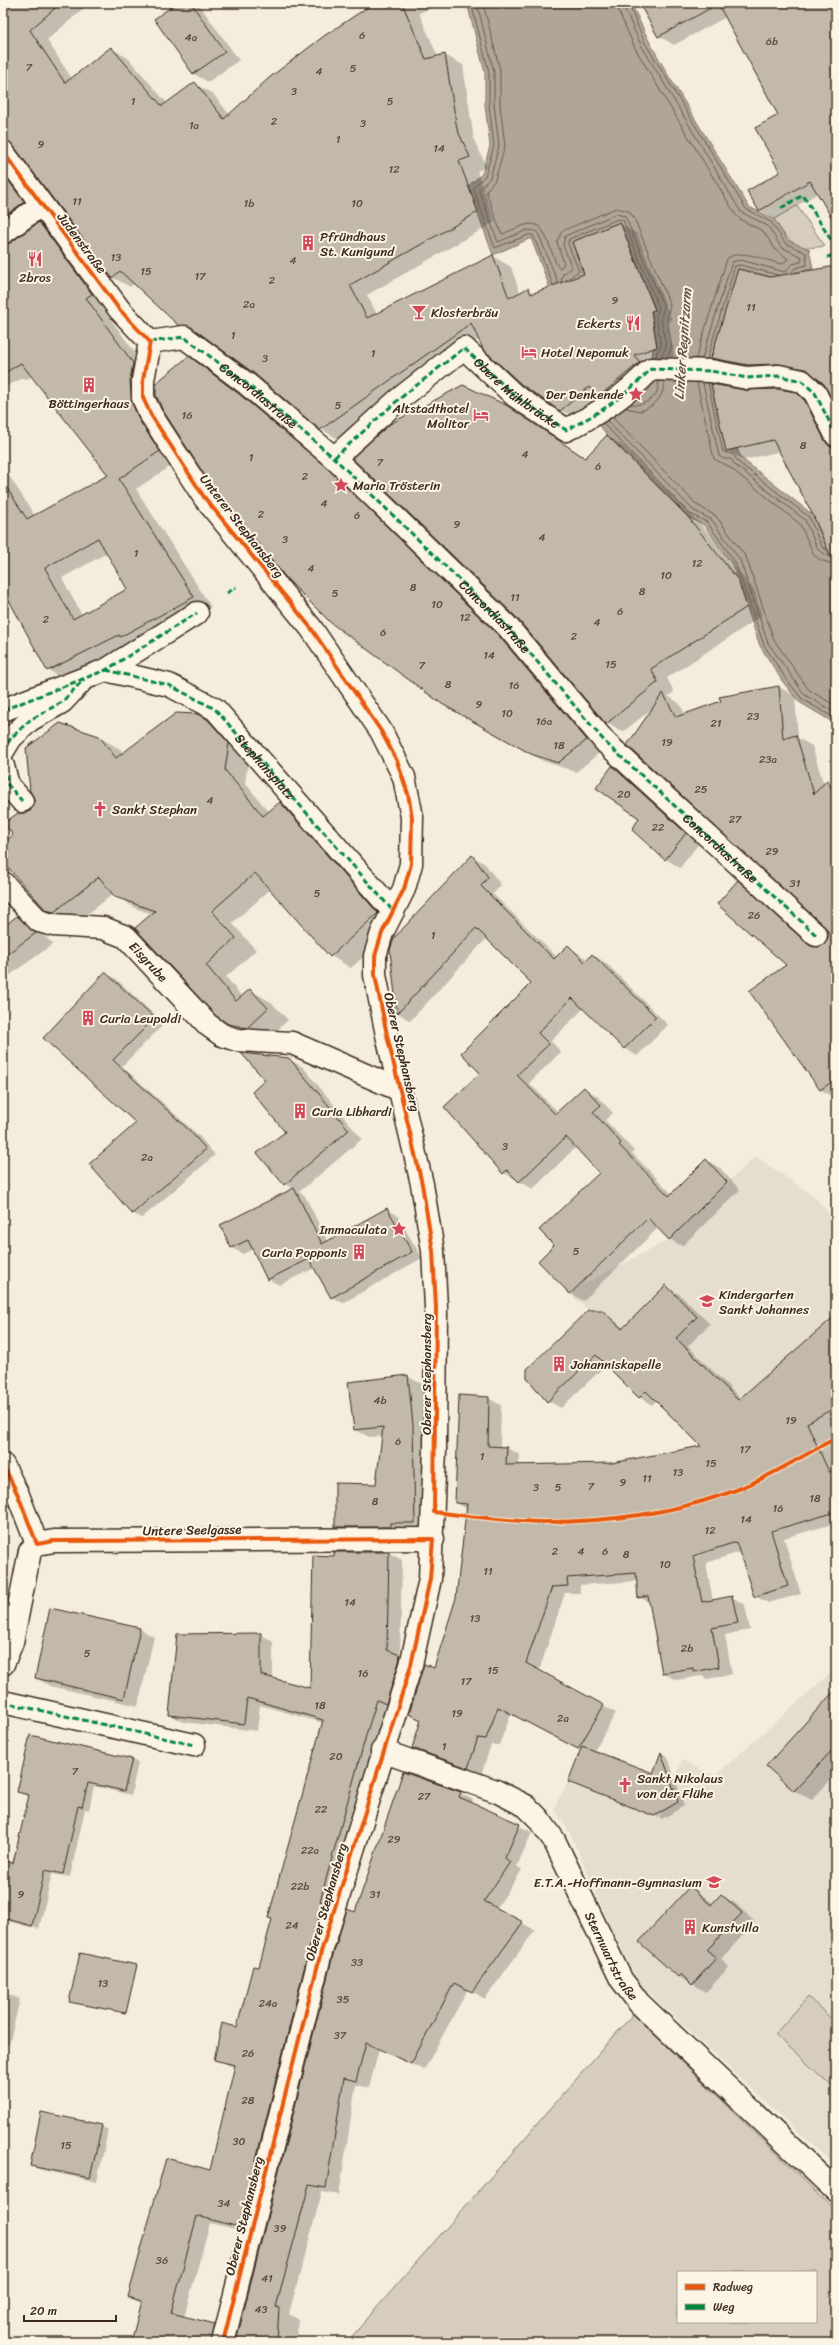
<svg xmlns="http://www.w3.org/2000/svg" width="839" height="2345" font-family="Sriracha,sans-serif">
	<style>
		.built { fill: #e5ddce }
		.green { fill: #d6cdbd; stroke: #887c6e; fill-rule: evenodd }
		.water { fill: #b0a596; stroke: #817466 }
		.shadow { fill: #0003; fill-rule: evenodd }
		.lines { fill: none; stroke-linecap: round; stroke-linejoin: round }
		.shore { stroke: #6a5b4e; stroke-width: 1 }
		.building { fill: #c3b9aa; stroke: #3b2a1e; fill-rule: evenodd }
		.minor-casing { stroke: #3b2a1e; stroke-width: 25 }
		.minor { stroke: #fcf5e5; stroke-width: 22 }
		.quiet { stroke: #00873e; stroke-width: 3; stroke-dasharray: 6 3; stroke-linecap: butt }
		.cycleway-casing { stroke: #fcf5e5; stroke-width: 6 }
		.cycleway { stroke: #e8590c; stroke-width: 4 }
		.labels { text-anchor: middle; dominant-baseline: central; stroke-width: 4; stroke-linejoin: round; paint-order: stroke }
		.number-label { font-size: 11px; fill: #5d4e41 }
		.poi-label { font-size: 13px; fill: #3b2a1e; stroke: #fcf5e5; text-anchor: start }
		.street-label { font-size: 13px; fill: #3b2a1e; stroke: #fcf5e5 }
		.water-label { font-size: 14px; font-style: italic; fill: #645548; stroke: #fcf5e5 }
	</style>
	<rect width="100%" height="100%" fill="#f4eddd"/>
	<filter id="ink" filterUnits="userSpaceOnUse"><feTurbulence type="fractalNoise" baseFrequency=".025" numOctaves="2"/><feDisplacementMap in="SourceGraphic" scale="8" xChannelSelector="R" yChannelSelector="G"/><feConvolveMatrix kernelMatrix="1 2 1 2 8 2 1 2 1" color-interpolation-filters="sRGB"/></filter>
	<g filter="url(#ink)">
		<!-- built -->
		<g class="built">
			<polygon points="755,1156 815,1197 836,1222 836,1346 765,1400 695,1440 646,1391 639,1398 596,1355 608,1343 588,1310 568,1292 669,1240"/>
			<polygon points="836,1668 836,2167 639,1984 611,1928 571,1835 554,1808 568,1782 660,1818 664,1807 670,1807 675,1803 671,1789 682,1760 715,1776"/>
		</g>
		<!-- green -->
		<g class="green">
			<path d="M797,206L825,246C795,251 789,243 774,219Z"/>
			<polygon points="808,1997 836,2023 836,2090 775,2034"/>
			<path d="M633,2014L836,2211V2342H347ZM678,2272H816V2322H678Z"/>
		</g>
		<!-- water -->
		<polygon class="water" points="467,3 631,3 649,41 668,75 749,207 774,219 787,240 809,249 813,269 796,272 803,322 782,280 739,269 710,361 712,388 741,458 813,515 826,546 836,552 836,724 799,702 783,682 760,646 732,564 704,525 688,517 607,435 586,407 624,382 637,397 649,390 653,348 657,346 651,311 655,309 620,223 572,242 584,274 551,291 531,238 493,255 468,186 482,174 490,146 485,105 485,73"/>
		<!-- shadow -->
		<g class="shadow">
			<path d="M3,3H90L47,40L72,79L111,48L128,58L167,103L195,84L213,94L230,115L365,10L362,3H444L419,13L438,57L445,55L463,65L474,140L487,167L477,171L495,222L367,295L377,314L493,256L511,267L520,293L528,289L536,294L586,275L620,224L637,234L672,320L668,321L674,356L651,365L579,420L561,410L480,339L338,439L321,429L256,374L205,336L197,335L179,324L135,283L130,287L112,277L18,150L9,157L41,212L9,239V243L39,223L57,233L109,304L103,309L151,374L148,391L177,462L136,489L211,607L139,647L66,681L48,670L11,603L3,607V466L35,516L109,475L32,376L26,380L23,378L3,388ZM107,553L128,589L82,615L62,578Z"/>
			<polygon points="179,3 195,3 200,6 239,60 208,82 194,74 156,20"/>
			<polygon points="641,3 836,3 836,224 818,193 775,219 759,210 781,172 779,115 726,17 674,45 659,36"/>
			<polygon points="836,299 836,405 827,387 818,378 799,373 729,368 712,358"/>
			<polygon points="189,357 206,367 256,405 343,478 515,646 603,750 576,772 543,761 442,704 332,622"/>
			<polygon points="745,391 796,393 813,403 836,438 836,551 781,451 744,460 727,450"/>
			<polygon points="506,406 586,458 607,436 623,446 704,528 754,590 762,616 667,678 674,692 668,696 679,703 686,715 779,687 795,696 798,738 812,746 824,785 827,782 836,787 836,1099 821,1090 751,991 788,966 738,882 754,891 816,947 820,948 826,944 829,938 829,931 653,708 623,732 607,723"/>
			<polygon points="207,720 228,732 249,756 245,783 269,812 280,803 301,815 398,925 351,968 331,956 271,889 232,923 256,950 226,977 242,997 250,990 271,1002 288,1020 268,1039 250,1035 228,1023 153,914 137,909 113,894 75,924 68,921 46,909 3,860 3,844 14,835 24,814 31,811 99,737 120,749 124,753"/>
			<polygon points="613,767 627,775 700,842 680,868 666,859 633,830 641,817"/>
			<polygon points="472,856 485,864 501,885 493,894 557,957 568,946 588,960 593,955 606,963 668,1025 637,1056 624,1048 584,1008 551,1041 561,1052 529,1083 558,1112 584,1088 597,1096 613,1113 605,1120 634,1151 632,1153 672,1194 706,1160 720,1168 740,1190 682,1246 669,1239 658,1228 583,1301 570,1293 555,1245 601,1173 576,1147 533,1189 504,1173 482,1073 533,983 487,938 410,1021 398,1013 391,950 396,936"/>
			<polygon points="17,918 35,928 53,944 3,980 3,928"/>
			<polygon points="105,973 115,978 164,1024 122,1066 199,1136 215,1155 142,1218 132,1213 138,1124 44,1038"/>
			<polygon points="288,1059 303,1067 362,1139 299,1192 305,1196 328,1242 387,1209 397,1215 422,1258 343,1303 332,1297 315,1268 279,1285 268,1279 253,1249 243,1254 232,1248 221,1225 294,1189 285,1184"/>
			<polygon points="666,1287 679,1294 710,1324 688,1346 741,1399 836,1317 836,1523 784,1538 801,1594 768,1603 755,1596 740,1552 706,1563 713,1601 732,1597 745,1605 750,1630 725,1635 732,1674 707,1679 702,1676 676,1680 663,1673 650,1603 639,1597 638,1581 580,1585 580,1593 565,1593 539,1671 616,1713 594,1751 653,1775 662,1753 668,1757 684,1806 662,1819 576,1785 581,1751 511,1714 499,1745 491,1745 481,1775 426,1755 413,1748 422,1721 410,1714 435,1669 457,1598 467,1509 456,1503 488,1398 501,1405 500,1447 507,1448 520,1455 519,1466 612,1464 703,1447 657,1400 652,1405 639,1397 607,1364 561,1408 548,1401 601,1311 624,1328"/>
			<polygon points="407,1376 422,1384 427,1434 429,1531 350,1535 336,1526 377,1485 383,1436 369,1437 354,1429"/>
			<polygon points="389,1553 402,1560 400,1656 413,1663 252,2233 210,2223 184,2317 214,2325 227,2333 225,2342 132,2342 142,2304 129,2297 211,2171 235,2068 215,2059 237,2028 260,1969 273,1919 269,1917 323,1723 260,1705 257,1731 183,1722 170,1715 261,1634 273,1642 273,1679 311,1689 335,1557"/>
			<polygon points="140,1629 154,1637 138,1706 50,1686 36,1678"/>
			<polygon points="836,1690 836,1774 812,1800 795,1791 767,1766"/>
			<polygon points="131,1759 138,1763 131,1795 94,1786 89,1810 85,1809 70,1877 52,1874 39,1929 3,1920 3,1861 14,1864 29,1797 18,1792"/>
			<polygon points="460,1793 473,1800 472,1804 532,1832 517,1866 522,1870 496,1909 535,1930 485,1999 468,1989 424,2070 379,2049 369,2088 356,2085 339,2195 322,2192 289,2314 298,2319 296,2342 237,2342 355,1913"/>
			<polygon points="691,1887 714,1904 721,1895 735,1903 755,1922 721,1959 729,1967 706,1992 679,1977 641,1942"/>
			<polygon points="3,1967 7,1970 3,1985"/>
			<polygon points="3,1992 20,1999 9,2045 3,2043"/>
			<polygon points="101,2126 108,2130 97,2182 38,2169 31,2165"/>
		</g>
		<g class="lines">
			<!-- shore -->
			<g class="shore">
				<polyline points="471,3 489,72 489,105 494,146 485,176 473,188 495,248 528,235 533,235 553,285"/>
				<polyline points="477,3 494,72 494,105 499,146 490,178 479,190 498,242 527,230 536,231 539,235 558,283"/>
				<path d="M483,3L500,70V105L505,146L495,180L486,191L501,233L503,234C538,218 540,219 553,255C555,259 556,266 560,268L564,264L557,242L562,231L616,208L629,211L634,218L670,305L667,318L672,347L667,358"/>
				<path d="M616,3L618,10L635,48L655,82L736,215L741,220L763,231L775,249L788,259L782,264C767,261 740,247 727,259L696,358"/>
				<polyline points="622,3 641,45 741,212 768,226 781,247 802,257 801,262 792,264 785,272 741,260 732,262 702,359"/>
				<polyline points="628,3 645,43 746,209 771,222 785,243 806,253 807,265 795,268 792,272"/>
				<polyline points="566,280 579,271 568,244 569,239 618,219 623,220 659,308 656,315 661,346 657,352 656,357"/>
				<polyline points="561,282 563,274 572,268 563,245 565,236 616,214 625,216 664,307 661,317 666,347 661,357"/>
				<polyline points="707,359 735,266 740,265 778,275"/>
				<polyline points="697,383 714,459 728,466 800,524 814,555 820,560 833,564"/>
				<polyline points="703,383 719,456 724,459 731,459 735,465 805,520 818,550 830,557"/>
				<polyline points="708,383 723,452 733,454 738,462 809,517 822,547 827,550"/>
				<path d="M631,404C638,407 652,401 656,394C658,390 658,385 659,381"/>
				<path d="M626,408L640,411C656,406 663,397 665,381"/>
				<polyline points="612,417 697,505 716,516 746,557 774,640 809,690 836,706"/>
				<polyline points="607,421 693,510 712,520 740,560 768,643 805,695 836,713"/>
				<polyline points="603,423 690,514 707,522 735,562 764,645 786,679 802,699 836,719"/>
			</g>
		</g>
		<!-- building -->
		<g class="building">
			<polygon points="3,3 61,3 30,30 65,83 111,47 162,106 195,82 224,119 269,78 324,36 374,3 402,3 426,59 445,54 457,129 470,157 459,161 478,212 350,285 367,318 493,255 509,298 528,288 531,294 584,274 572,242 620,222 655,310 651,311 657,347 634,355 640,362 597,398 589,387 560,411 522,385 483,349 471,323 320,430 255,374 191,327 178,325 120,271 112,278 13,145 3,140"/>
			<polygon points="177,3 191,3 225,52 193,74 154,19"/>
			<polygon points="639,3 836,3 836,166 834,167 836,170 836,225 810,181 759,211 747,191 780,172 755,128 778,115 718,4 658,37"/>
			<polygon points="3,173 24,202 3,217"/>
			<path d="M39,222L92,294L86,298L133,363L130,380L132,403L140,422L160,451L119,479L194,597L120,637L119,635L47,671L3,589V482L27,519L108,475L21,363L3,374V245L10,243ZM98,538L127,589L73,619L45,568Z"/>
			<polygon points="836,266 836,407 824,384 805,369 778,364 748,365 711,358 738,269 770,277"/>
			<polygon points="189,356 239,394 326,467 498,635 587,740 558,763 531,754 442,704 331,623 287,579 214,490 162,409 156,395 156,383"/>
			<polygon points="711,384 745,390 778,389 796,392 805,401 825,441 829,446 836,447 836,569 813,515 773,440 726,451"/>
			<polygon points="463,385 506,405 585,458 607,435 688,517 738,580 747,607 651,669 658,682 606,724 516,617 352,458 390,424"/>
			<polygon points="779,686 783,739 796,735 814,794 827,780 836,797 836,1079 820,1090 749,991 786,965 717,904 738,880 808,944 819,947 825,944 828,937 828,931 627,745 663,693 676,717 721,701 719,697"/>
			<polygon points="176,713 197,714 207,719 229,743 225,770 263,816 280,802 378,913 330,957 255,873 212,911 236,938 206,965 236,1001 250,989 268,1008 247,1028 228,1024 216,1016 135,928 155,911 115,897 99,877 54,912 46,910 3,862 3,843 13,835 4,823 18,813 24,813 30,811 34,805 34,798 30,791 26,748 60,723 99,736 116,758"/>
			<polygon points="612,766 686,833 665,860 632,830 639,818 596,788"/>
			<polygon points="472,855 488,877 481,886 554,959 568,945 585,962 592,954 656,1017 624,1049 572,998 538,1033 549,1044 517,1075 555,1114 584,1087 601,1105 593,1112 621,1143 619,1145 669,1196 706,1159 727,1182 669,1240 648,1218 570,1294 538,1261 554,1245 539,1230 599,1173 566,1137 519,1182 507,1170 503,1174 444,1107 480,1073 461,1053 531,983 476,928 397,1014 390,950 394,938"/>
			<polygon points="17,916 36,933 3,957 3,927"/>
			<polygon points="105,972 155,1018 113,1060 189,1130 206,1149 132,1214 89,1164 136,1123 43,1038"/>
			<polygon points="241,1053 289,1058 349,1130 284,1185 257,1153 285,1132 252,1092 265,1080"/>
			<polygon points="294,1188 322,1244 387,1208 412,1252 331,1298 309,1259 267,1280 248,1240 231,1248 220,1225"/>
			<polygon points="666,1285 697,1317 676,1338 738,1400 836,1315 836,1407 807,1423 829,1472 836,1470 836,1512 771,1531 788,1586 754,1597 736,1542 693,1556 702,1602 732,1596 738,1623 712,1628 719,1667 693,1672 693,1668 662,1673 648,1596 638,1598 636,1573 567,1578 568,1586 552,1587 526,1663 604,1705 578,1749 498,1707 486,1739 478,1738 468,1768 412,1748 421,1720 409,1714 424,1664 434,1668 456,1598 467,1504 455,1503 459,1395 489,1397 488,1446 507,1447 506,1465 612,1463 701,1446 646,1391 639,1398 596,1355 547,1402 527,1378 527,1369 588,1310 602,1310 622,1329"/>
			<polygon points="408,1375 413,1425 415,1523 390,1523 390,1527 335,1527 335,1483 376,1484 383,1427 354,1430 348,1382"/>
			<polygon points="334,1552 389,1552 387,1650 400,1655 399,1662 386,1704 377,1700 367,1732 320,1901 324,1902 309,1949 239,2227 197,2216 171,2313 215,2324 211,2342 131,2342 142,2301 128,2297 166,2158 210,2170 235,2065 214,2060 222,2023 237,2027 253,1966 259,1967 272,1919 268,1918 323,1720 247,1698 244,1724 169,1715 177,1634 261,1633 261,1675 310,1688 313,1555 334,1556"/>
			<polygon points="50,1608 140,1628 124,1699 35,1678"/>
			<polygon points="836,1689 836,1746 794,1791 766,1766"/>
			<polygon points="30,1735 132,1759 124,1791 88,1783 82,1807 78,1806 63,1874 45,1870 32,1926 3,1918 3,1860 13,1863 29,1795 17,1792"/>
			<polygon points="582,1746 653,1773 661,1752 678,1802 654,1816 568,1782"/>
			<polygon points="403,1772 461,1792 459,1797 520,1824 505,1858 510,1862 484,1901 523,1922 472,1992 454,1983 411,2064 366,2043 356,2081 344,2078 326,2188 309,2185 276,2307 279,2308 277,2342 236,2342 333,1955 347,1909 355,1912"/>
			<polygon points="690,1886 711,1905 721,1894 742,1913 707,1950 716,1958 692,1985 681,1974 678,1977 639,1942"/>
			<polygon points="80,1953 137,1965 126,2013 69,2002"/>
			<polygon points="41,2112 102,2125 90,2178 30,2166"/>
		</g>
		<g class="lines">
			<!-- minor casing -->
			<g class="minor-casing">
				<g id="minor">
					<polyline points="3,152 119,309 150,342"/>
					<polyline points="3,233 41,205"/>
					<polyline points="150,342 143,380 143,398 151,415 204,497 311,628 381,731 404,777 412,817 411,864 404,889 382,933 375,956 375,975 387,1035 422,1184 433,1251 436,1307 435,1449 430,1579 411,1665 321,1952 223,2342"/>
					<polyline points="150,342 184,337 247,384 334,458 507,626 606,743 816,935"/>
					<path id="s1" d="M334,458L398,400L464,348L514,395L566,430C600,413 625,396 651,369L711,371L747,378L779,376L802,381L815,393L836,435"/>
					<path id="s2" d="M106,670L169,685L215,709L393,911"/>
					<polyline points="3,710 106,670 197,613"/>
					<polyline points="3,751 11,738 30,720 62,702 80,683"/>
					<polyline points="3,766 8,785 22,801"/>
					<path id="s3" d="M3,883L39,921L53,925L103,928L126,937L208,1025L222,1035L237,1040L292,1043L400,1090"/>
					<polyline points="3,1465 18,1495 37,1544"/>
					<polyline points="3,1664 12,1642 30,1551 37,1544 54,1541 433,1539"/>
					<polyline points="3,1702 194,1745"/>
					<path id="s4" d="M382,1751L496,1791L526,1806L538,1818L554,1840L621,1979L639,2003L836,2191"/>
				</g>
			</g>
			<!-- minor -->
			<use href="#minor" class="minor"/>
			<!-- quiet -->
			<g class="quiet">
				<polyline points="781,208 803,195 836,248"/>
				<polyline points="827,257 836,255"/>
				<path id="s5" d="M150,342L184,337L247,384L334,458L507,626L606,743L816,935"/>
				<path d="M334,458L398,400L464,348L514,395L566,430C600,413 625,396 651,369L711,371L747,378L779,376L802,381L815,393L836,435"/>
				<polyline points="227,593 236,587"/>
				<polyline points="106,670 169,685 215,709 393,911"/>
				<polyline points="3,710 106,670 197,613"/>
				<polyline points="3,751 11,738 30,720 62,702 84,679"/>
				<polyline points="3,766 8,785 22,801"/>
				<polyline points="3,1702 194,1745"/>
			</g>
			<!-- cycleway casing -->
			<g class="cycleway-casing">
				<g id="cycleway">
					<path d="M3,152L119,309L150,342L143,380V398L151,415L204,497L311,628L381,731L397,761L408,794L412,817L411,864L404,889L382,933L375,956V975L387,1035L422,1184L433,1251L436,1307L434,1512C470,1516 506,1521 543,1522C603,1522 668,1514 725,1494C762,1482 802,1456 836,1438"/>
					<polyline points="3,1465 18,1495 37,1544 54,1541 433,1539 430,1579 411,1665 321,1952 223,2342"/>
				</g>
			</g>
			<!-- cycleway -->
			<use href="#cycleway" class="cycleway"/>
		</g>
	</g>
	<!-- icons -->
	<defs>
		<g id="building-bare" transform="scale(1.2)"><path d="M-4-6H4V6H1V3H-1V6H-4ZM-2.5-4.3h1.7v1.8h-1.7ZM.8-4.3h1.7v1.8H.8ZM-2.5-1h1.7V.8h-1.7ZM.8-1h1.7V.8H.8Z" fill="#d1495b" stroke="#fcf5e5" stroke-width="2.5" paint-order="stroke"/></g>
		<g id="restaurant-bare" transform="scale(1.2)"><path d="M-5-6h1v4h1v-4h1v4h1v-4h1v5L-1.5 .5V6h-2V.5L-5-1ZM5-6V6H3V1.5H1.5Q1.5-4 5-6Z" fill="#d1495b" stroke="#fcf5e5" stroke-width="2.5" paint-order="stroke"/></g>
		<g id="bar-bare" transform="scale(1.2)"><path d="M-6-5H6L.8 .8V4.5H3.5V6h-7V4.5H-.8V.8Z" fill="#d1495b" stroke="#fcf5e5" stroke-width="2.5" paint-order="stroke"/></g>
		<g id="hotel-bare" transform="scale(1.2)"><path d="M-6-4.5h1.5V1H6V5H4.5V3h-9V5H-6ZM-4 0a1.8 1.8 0 1 1 3.6 0ZM.5 0V-2.5h3Q6-2.5 6 0Z" fill="#d1495b" stroke="#fcf5e5" stroke-width="2.5" paint-order="stroke"/></g>
		<g id="sight-bare" transform="scale(1.2)"><path d="M0-6L1.8-2.2L6-1.7L2.9 1.2L3.7 5.4L0 3.3L-3.7 5.4L-2.9 1.2L-6-1.7L-1.8-2.2Z" fill="#d1495b" stroke="#fcf5e5" stroke-width="2.5" paint-order="stroke"/></g>
		<g id="church-bare" transform="scale(1.2)"><path d="M-1.2-6h2.4v3.5h3.3v2.4h-3.3V6h-2.4V-.1h-3.3v-2.4h3.3Z" fill="#d1495b" stroke="#fcf5e5" stroke-width="2.5" paint-order="stroke"/></g>
		<g id="school-bare" transform="scale(1.2)"><path d="M0-5L7-2L0 1L-7-2ZM-4 1L0 2.5L4 1V4Q0 6-4 4Z" fill="#d1495b" stroke="#fcf5e5" stroke-width="2.5" paint-order="stroke"/></g>
	</defs>
	<g fill-rule="evenodd">
		<use href="#building-bare" x="308" y="243"/>
		<use href="#restaurant-bare" x="35" y="259"/>
		<use href="#bar-bare" x="419" y="312"/>
		<use href="#restaurant-bare" x="633" y="323"/>
		<use href="#hotel-bare" x="529" y="352"/>
		<use href="#building-bare" x="89" y="385"/>
		<use href="#sight-bare" x="636" y="394"/>
		<use href="#hotel-bare" x="481" y="415"/>
		<use href="#sight-bare" x="341" y="485"/>
		<use href="#church-bare" x="100" y="809"/>
		<use href="#building-bare" x="88" y="1018"/>
		<use href="#building-bare" x="300" y="1111"/>
		<use href="#sight-bare" x="399" y="1229"/>
		<use href="#building-bare" x="359" y="1252"/>
		<use href="#school-bare" x="707" y="1301"/>
		<use href="#building-bare" x="559" y="1364"/>
		<use href="#church-bare" x="625" y="1785"/>
		<use href="#school-bare" x="714" y="1882"/>
		<use href="#building-bare" x="690" y="1927"/>
	</g>
	<g class="labels">
		<!-- number labels -->
		<g class="number-label">
			<text x="362" y="35">6</text>
			<text x="191" y="37">4a</text>
			<text x="772" y="41">6b</text>
			<text x="29" y="67">7</text>
			<text x="353" y="68">5</text>
			<text x="319" y="71">4</text>
			<text x="294" y="91">3</text>
			<text x="133" y="101">1</text>
			<text x="390" y="101">5</text>
			<text x="274" y="121">2</text>
			<text x="363" y="123">3</text>
			<text x="194" y="125">1a</text>
			<text x="338" y="139">1</text>
			<text x="41" y="144">9</text>
			<text x="439" y="148">14</text>
			<text x="394" y="169">12</text>
			<text x="77" y="201">11</text>
			<text x="249" y="203">1b</text>
			<text x="357" y="203">10</text>
			<text x="116" y="257">13</text>
			<text x="293" y="260">4</text>
			<text x="146" y="271">15</text>
			<text x="200" y="276">17</text>
			<text x="272" y="280">2</text>
			<text x="615" y="300">9</text>
			<text x="249" y="304">2a</text>
			<text x="751" y="307">11</text>
			<text x="233" y="335">1</text>
			<text x="373" y="353">1</text>
			<text x="265" y="358">3</text>
			<text x="338" y="405">5</text>
			<text x="187" y="415">16</text>
			<text x="803" y="445">8</text>
			<text x="525" y="454">4</text>
			<text x="251" y="457">1</text>
			<text x="380" y="462">7</text>
			<text x="598" y="466">6</text>
			<text x="305" y="476">2</text>
			<text x="324" y="503">4</text>
			<text x="261" y="514">2</text>
			<text x="357" y="515">6</text>
			<text x="457" y="524">9</text>
			<text x="542" y="537">4</text>
			<text x="285" y="539">3</text>
			<text x="136" y="553">1</text>
			<text x="697" y="563">12</text>
			<text x="311" y="568">4</text>
			<text x="666" y="575">10</text>
			<text x="413" y="587">8</text>
			<text x="642" y="591">8</text>
			<text x="335" y="593">5</text>
			<text x="515" y="597">11</text>
			<text x="437" y="604">10</text>
			<text x="620" y="611">6</text>
			<text x="465" y="617">12</text>
			<text x="46" y="619">2</text>
			<text x="597" y="622">4</text>
			<text x="383" y="632">6</text>
			<text x="574" y="636">2</text>
			<text x="489" y="655">14</text>
			<text x="611" y="664">15</text>
			<text x="422" y="665">7</text>
			<text x="448" y="684">8</text>
			<text x="514" y="685">16</text>
			<text x="479" y="704">9</text>
			<text x="507" y="713">10</text>
			<text x="753" y="716">23</text>
			<text x="544" y="721">16a</text>
			<text x="716" y="723">21</text>
			<text x="667" y="742">19</text>
			<text x="559" y="745">18</text>
			<text x="768" y="759">23a</text>
			<text x="701" y="789">25</text>
			<text x="624" y="794">20</text>
			<text x="210" y="800">4</text>
			<text x="735" y="819">27</text>
			<text x="658" y="827">22</text>
			<text x="772" y="851">29</text>
			<text x="795" y="883">31</text>
			<text x="317" y="893">5</text>
			<text x="754" y="915">26</text>
			<text x="433" y="935">1</text>
			<text x="505" y="1146">3</text>
			<text x="147" y="1157">2a</text>
			<text x="576" y="1251">5</text>
			<text x="380" y="1400">4b</text>
			<text x="791" y="1420">19</text>
			<text x="398" y="1441">6</text>
			<text x="745" y="1449">17</text>
			<text x="482" y="1456">1</text>
			<text x="711" y="1463">15</text>
			<text x="678" y="1472">13</text>
			<text x="647" y="1478">11</text>
			<text x="623" y="1482">9</text>
			<text x="591" y="1486">7</text>
			<text x="536" y="1487">3</text>
			<text x="558" y="1487">5</text>
			<text x="815" y="1498">18</text>
			<text x="375" y="1501">8</text>
			<text x="778" y="1508">16</text>
			<text x="746" y="1519">14</text>
			<text x="710" y="1530">12</text>
			<text x="555" y="1551">2</text>
			<text x="581" y="1551">4</text>
			<text x="605" y="1551">6</text>
			<text x="626" y="1554">8</text>
			<text x="665" y="1564">10</text>
			<text x="488" y="1571">11</text>
			<text x="350" y="1602">14</text>
			<text x="475" y="1618">13</text>
			<text x="687" y="1648">2b</text>
			<text x="87" y="1653">5</text>
			<text x="493" y="1670">15</text>
			<text x="363" y="1673">16</text>
			<text x="466" y="1681">17</text>
			<text x="320" y="1705">18</text>
			<text x="457" y="1713">19</text>
			<text x="563" y="1718">2a</text>
			<text x="444" y="1746">1</text>
			<text x="336" y="1756">20</text>
			<text x="75" y="1771">7</text>
			<text x="424" y="1796">27</text>
			<text x="321" y="1809">22</text>
			<text x="394" y="1839">29</text>
			<text x="310" y="1850">22a</text>
			<text x="300" y="1886">22b</text>
			<text x="21" y="1894">9</text>
			<text x="375" y="1894">31</text>
			<text x="292" y="1925">24</text>
			<text x="357" y="1962">33</text>
			<text x="103" y="1983">13</text>
			<text x="343" y="1999">35</text>
			<text x="268" y="2003">24a</text>
			<text x="340" y="2035">37</text>
			<text x="248" y="2053">26</text>
			<text x="248" y="2100">28</text>
			<text x="239" y="2141">30</text>
			<text x="66" y="2145">15</text>
			<text x="224" y="2203">34</text>
			<text x="280" y="2228">39</text>
			<text x="162" y="2260">36</text>
			<text x="267" y="2278">41</text>
			<text x="261" y="2309">43</text>
		</g>
		<!-- poi labels -->
		<g class="poi-label">
			<text x="320" y="236">Pfründhaus<tspan x="320" dy="15">St. Kunigund</tspan></text>
			<text x="35" y="277" text-anchor="middle">2bros</text>
			<text x="431" y="312">Klosterbräu</text>
			<text x="621" y="323" text-anchor="end">Eckerts</text>
			<text x="541" y="352">Hotel Nepomuk</text>
			<text x="624" y="394" text-anchor="end">Der Denkende</text>
			<text x="89" y="403" text-anchor="middle">Böttingerhaus</text>
			<text x="469" y="408" text-anchor="end">Altstadthotel<tspan x="469" dy="15">Molitor</tspan></text>
			<text x="353" y="485">Maria Trösterin</text>
			<text x="112" y="809">Sankt Stephan</text>
			<text x="100" y="1018">Curia Leupoldi</text>
			<text x="312" y="1111">Curia Libhardi</text>
			<text x="387" y="1229" text-anchor="end">Immaculata</text>
			<text x="347" y="1252" text-anchor="end">Curia Popponis</text>
			<text x="719" y="1294">Kindergarten<tspan x="719" dy="15">Sankt Johannes</tspan></text>
			<text x="571" y="1364">Johanniskapelle</text>
			<text x="637" y="1778">Sankt Nikolaus<tspan x="637" dy="15">von der Flühe</tspan></text>
			<text x="702" y="1882" text-anchor="end">E.T.A.-Hoffmann-Gymnasium</text>
			<text x="702" y="1927">Kunstvilla</text>
		</g>
		<!-- street labels -->
		<g class="street-label">
			<text transform="translate(82 243) rotate(53)">Judenstraße</text>
			<text stroke="none"><textPath href="#s1" startOffset="240">Obere Mühlbrücke</textPath></text>
			<text stroke="none"><textPath href="#s5" startOffset="129">Concordiastraße</textPath></text>
			<text transform="translate(242 526) rotate(52)">Unterer Stephansberg</text>
			<text stroke="none"><textPath href="#s5" startOffset="453">Concordiastraße</textPath></text>
			<text stroke="none"><textPath href="#s2" startOffset="193">Stephansplatz</textPath></text>
			<text stroke="none"><textPath href="#s5" startOffset="777">Concordiastraße</textPath></text>
			<text stroke="none"><textPath href="#s3" startOffset="175">Eisgrube</textPath></text>
			<text transform="translate(402 1052) rotate(77)">Oberer Stephansberg</text>
			<text transform="translate(426 1374) rotate(-90)">Oberer Stephansberg</text>
			<text transform="translate(192 1530) rotate(-1)">Untere Seelgasse</text>
			<text transform="translate(326 1902) rotate(-74)">Oberer Stephansberg</text>
			<text stroke="none"><textPath href="#s4" startOffset="328">Sternwartstraße</textPath></text>
			<text transform="translate(244 2216) rotate(-76)">Oberer Stephansberg</text>
		</g>
		<!-- water labels -->
		<g class="water-label">
			<text transform="translate(683 344) rotate(-86)">Linker Regnitzarm</text>
		</g>
	</g>
	<!-- margin -->
	<rect width="839" height="2345" fill="none" stroke="#fcf5e5" stroke-width="16"/>
	<rect x="8" y="8" width="823" height="2329" fill="none" stroke="#3b2a1e" stroke-width="1.5" filter="url(#ink)"/>
	<!-- legend -->
	<rect x="677" y="2271" width="140" height="52" fill="#fcf5e5" stroke="#afa495"/>
	<rect x="685" y="2284" width="20" height="6" fill="#e8590c" stroke="#afa495"/>
	<text x="713" y="2291" font-size="12" fill="#3b2a1e">Radweg</text>
	<rect x="685" y="2304" width="20" height="6" fill="#00873e" stroke="#afa495"/>
	<text x="713" y="2311" font-size="12" fill="#3b2a1e">Weg</text>
	<!-- scale -->
	<path d="M24 2315v6h92v-6" fill="none" stroke="#3b2a1e" stroke-width="2"/>
	<text x="30" y="2315" font-size="12" fill="#3b2a1e" stroke="#fcf5e5" stroke-width="3" paint-order="stroke">20 m</text>
</svg>
